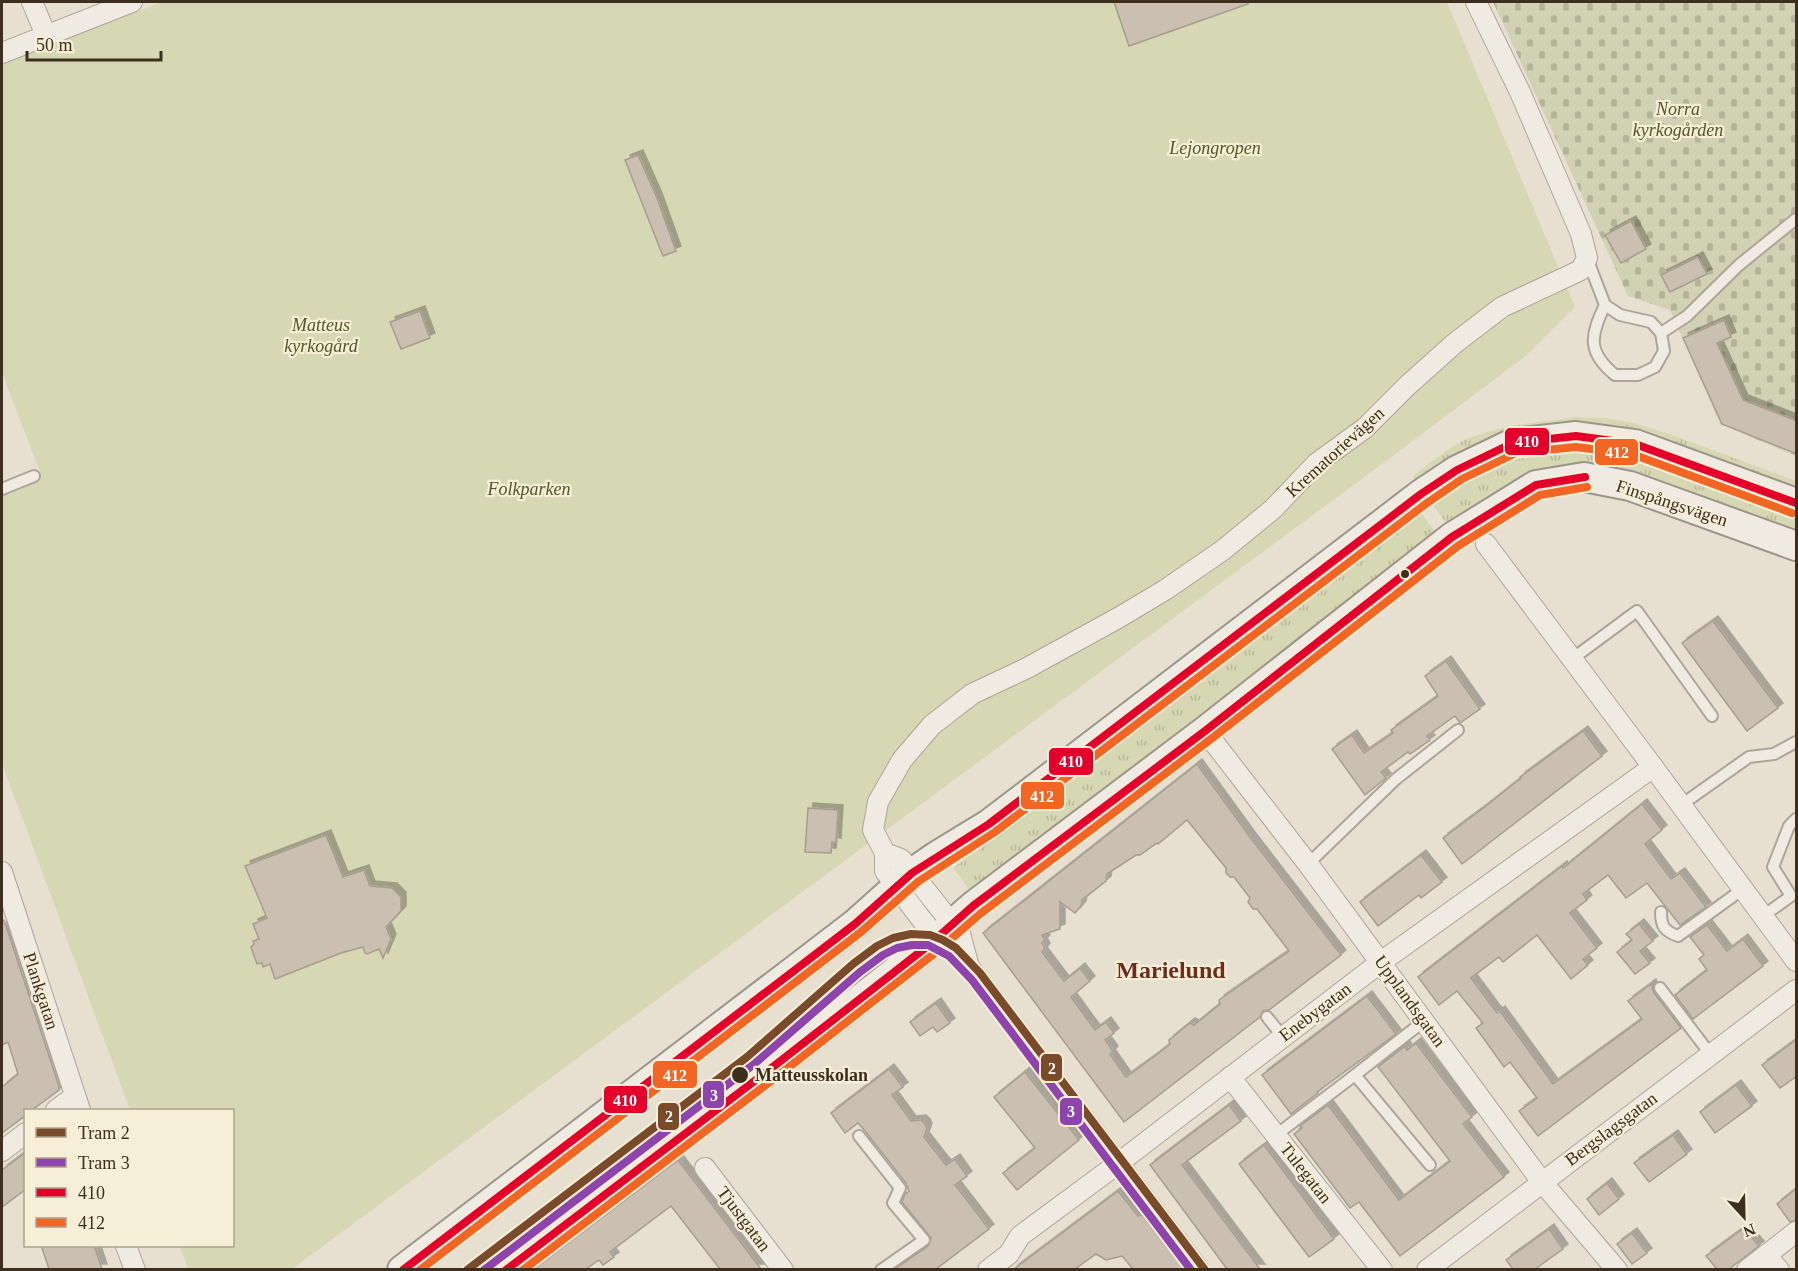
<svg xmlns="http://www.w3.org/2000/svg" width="1798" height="1271" font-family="'Times New Roman',serif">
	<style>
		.grass { fill: url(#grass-tufts) }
		.cemetery { fill: url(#cemetery-stones) }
		.park { fill: #d6d7b3 }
		.building { fill: #cbbfb2; stroke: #a89c90; stroke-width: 1.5; fill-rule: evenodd; filter: url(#shadow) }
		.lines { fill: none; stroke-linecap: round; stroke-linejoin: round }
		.service-casing { stroke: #ada599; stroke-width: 14 }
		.minor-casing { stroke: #ada599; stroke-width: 22 }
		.secondary-casing { stroke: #9c958a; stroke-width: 32 }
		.service { stroke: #efebe3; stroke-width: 10 }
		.minor { stroke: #efebe3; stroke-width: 20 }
		.secondary { stroke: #efebe3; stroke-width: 28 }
		.bus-1-casing { stroke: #f7eed8; stroke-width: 12 }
		.bus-2-casing { stroke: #f7eed8; stroke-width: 12 }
		.bus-1 { stroke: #e4002b; stroke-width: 8 }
		.bus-2 { stroke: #f26522; stroke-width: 8 }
		.tram-1-casing { stroke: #f7eed8; stroke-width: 12 }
		.tram-2-casing { stroke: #f7eed8; stroke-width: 12 }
		.tram-1 { stroke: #7a4b2a; stroke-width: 8 }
		.tram-2 { stroke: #8e44ad; stroke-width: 8 }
		.bus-dot { fill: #3d2e20; stroke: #f7eed8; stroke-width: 2 }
		.labels { text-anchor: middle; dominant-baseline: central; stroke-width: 4.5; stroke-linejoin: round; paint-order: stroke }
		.park-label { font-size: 18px; font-style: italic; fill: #4d5a26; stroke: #f7eed8 }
		.street-label { font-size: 18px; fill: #3d2e20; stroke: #f7eed8 }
		.stop-label { font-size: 18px; font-weight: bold; fill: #3d2e20; stroke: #f7eed8; text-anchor: start }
		.district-label { font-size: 24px; font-weight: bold; fill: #6b2e1e; stroke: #f7eed8 }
		.line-badge { stroke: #f7eed8; stroke-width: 2 }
		.badge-label { font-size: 16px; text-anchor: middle; font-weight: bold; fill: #fff }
	</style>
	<defs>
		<pattern id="grass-tufts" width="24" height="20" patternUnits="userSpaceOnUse" patternTransform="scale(1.5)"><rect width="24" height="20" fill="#d6d7b3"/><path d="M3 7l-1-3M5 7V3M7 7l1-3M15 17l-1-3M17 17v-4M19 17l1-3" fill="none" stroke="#b9b99a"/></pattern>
		<pattern id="cemetery-stones" width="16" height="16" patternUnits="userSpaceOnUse" patternTransform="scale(1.5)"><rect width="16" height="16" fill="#d1d1b3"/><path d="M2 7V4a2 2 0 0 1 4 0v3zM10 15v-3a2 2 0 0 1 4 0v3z" fill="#b4b49a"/></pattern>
		<filter id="shadow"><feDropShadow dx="5" dy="-5" stdDeviation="0" flood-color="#0004"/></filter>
	</defs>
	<rect width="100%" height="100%" fill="#e7e0d1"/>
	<!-- grass -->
	<g class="grass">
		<path d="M1577,417L1606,418L1637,424L1672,435L1796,481V489L1605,426L1417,484L1414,479V475C1432,461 1451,445 1472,437C1505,424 1543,422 1577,417Z"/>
		<polygon points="1534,450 1620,450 1796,511 1796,533 1619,470 1450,528 1433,505 1465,479 1484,469"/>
		<polygon points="1421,513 1439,537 972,893 953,868"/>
	</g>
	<!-- cemetery -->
	<polygon class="cemetery" points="1493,2 1796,2 1796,456 1720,424 1670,310 1628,296"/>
	<!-- park -->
	<polygon class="park" points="162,2 1447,2 1575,307 1527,355 1386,461 292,1269 188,1269 180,1246 232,1246 232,1110 130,1110 2,763 2,497 42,477 2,373 2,64"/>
	<!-- building -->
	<g class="building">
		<polygon points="1114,2 1248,2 1248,4 1129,46"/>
		<polygon points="638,155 657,198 676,251 663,256 625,160"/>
		<polygon points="1631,221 1646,249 1621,263 1605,235"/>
		<polygon points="1698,257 1707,274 1670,292 1661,275"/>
		<polygon points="420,311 430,338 401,349 390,322"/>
		<polygon points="1724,320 1731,337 1717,343 1743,400 1797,421 1797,454 1722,424 1683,338"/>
		<polygon points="1713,621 1778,708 1747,731 1682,643"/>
		<polygon points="1446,661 1480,709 1460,723 1455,716 1427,736 1430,740 1410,754 1408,752 1381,772 1386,778 1365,795 1332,749 1352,735 1364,753 1393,733 1391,730 1438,696 1425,676"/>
		<polygon points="1583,731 1602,756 1462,864 1443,838 1482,809 1521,778 1520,777"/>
		<path d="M1197,764L1250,837L1341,955L1269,1010L1263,1011L1260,1017L1124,1122L983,933ZM1187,820L1226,868V873L1230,877H1234L1250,898L1248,902L1253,909H1257L1289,951L1219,1000L1220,1004L1194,1025L1190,1023L1169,1040L1170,1044L1155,1056L1126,1077L1110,1054L1113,1051L1105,1040L1114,1033L1106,1022L1095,1030L1071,997L1090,981L1080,968L1064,981L1042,952L1045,948L1042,943L1045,940L1042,935L1060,929V902L1075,913L1081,906L1082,900L1106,881L1107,874L1136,855H1140L1157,843L1158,844Z"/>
		<polygon points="1642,804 1662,830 1645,844 1671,879 1680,873 1706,907 1680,925 1647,883 1626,898 1608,875 1583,894 1587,900 1570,913 1597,948 1583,959 1588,965 1571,979 1537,935 1503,962 1499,957 1471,978 1497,1013 1500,1011 1553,1084 1642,1019 1628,1001 1651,984 1654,993 1681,1028 1538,1136 1519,1111 1537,1098 1510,1062 1504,1067 1476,1028 1483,1023 1457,991 1439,1005 1418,977 1562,866 1563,868"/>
		<polygon points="808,808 838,810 836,843 832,842 831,853 805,852"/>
		<polygon points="326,835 343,877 364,870 370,886 392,888 401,897 401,911 386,927 391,939 383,958 379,949 367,954 365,953 363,947 341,953 275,979 270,964 263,967 262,963 257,964 251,947 254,944 253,941 259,939 253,924 267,918 245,866"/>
		<polygon points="1421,855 1442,882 1421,898 1419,895 1378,926 1360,902"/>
		<polygon points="2,920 4,920 59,1086 59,1090 32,1110 26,1110 26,1115 2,1133 2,1087 18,1074 8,1042 2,1045"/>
		<polygon points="1639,924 1653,941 1640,951 1650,963 1635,974 1617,952 1632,940 1626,934"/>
		<polygon points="1707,925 1727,951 1743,939 1763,966 1693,1019 1675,995 1707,970 1699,959 1704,955 1690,937"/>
		<polygon points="1367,996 1396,1034 1317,1092 1318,1093 1291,1114 1262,1075"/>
		<polygon points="936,1003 950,1023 937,1032 933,1027 920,1036 910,1022"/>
		<polygon points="1797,1039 1797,1076 1780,1088 1762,1065"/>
		<polygon points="1416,1043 1472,1117 1463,1124 1504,1177 1400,1256 1359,1202 1350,1208 1294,1134 1302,1128 1300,1126 1328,1105 1399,1200 1450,1161 1378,1067 1405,1046 1407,1050"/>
		<polygon points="889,1069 903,1087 892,1095 911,1121 921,1120 925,1124 927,1128 924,1137 946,1165 955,1159 967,1176 955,1185 989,1229 936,1269 895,1269 928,1246 931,1238 902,1202 905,1194 909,1191 906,1183 865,1131 858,1123 845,1133 831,1113"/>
		<polygon points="1025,1072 1079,1140 1017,1190 1003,1173 1035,1148 994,1097"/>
		<polygon points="1736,1085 1752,1106 1715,1133 1700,1112"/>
		<polygon points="1229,1105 1241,1121 1182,1165 1260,1269 1227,1269 1150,1165"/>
		<polygon points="1673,1135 1687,1154 1649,1182 1634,1163"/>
		<polygon points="1264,1145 1334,1239 1309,1257 1239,1164"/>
		<polygon points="26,1152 26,1189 2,1207 2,1170"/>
		<polygon points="678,1160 761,1269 720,1269 671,1206 610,1252 614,1257 603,1265 599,1260 586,1269 534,1269"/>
		<polygon points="1607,1183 1619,1199 1599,1215 1587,1199"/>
		<polygon points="1797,1188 1797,1220 1790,1222 1777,1204"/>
		<polygon points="1118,1191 1138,1216 1142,1215 1184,1269 1133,1269 1122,1256 1106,1260 1096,1254 1075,1269 1014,1269"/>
		<polygon points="1744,1228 1759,1246 1729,1269 1717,1269 1706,1256"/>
		<polygon points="1549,1229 1563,1249 1535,1269 1513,1269 1506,1260"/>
		<polygon points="1632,1233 1647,1253 1632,1264 1617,1244"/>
		<polygon points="41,1245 94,1245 102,1269 49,1269"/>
	</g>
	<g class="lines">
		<!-- service casing -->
		<g class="service-casing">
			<g id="service">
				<path d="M1587,258L1605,305C1590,336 1587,352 1615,375H1638L1655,367L1664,351L1661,333L1651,322L1620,315L1605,305"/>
				<polyline points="1661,333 1687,316 1739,265 1796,219"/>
				<polyline points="2,489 34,476"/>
				<polyline points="1572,659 1637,611 1712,716"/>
				<polyline points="1681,805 1749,757 1774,754 1796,742"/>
				<polyline points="1308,864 1396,779 1458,730"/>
				<path d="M1661,912C1661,926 1664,931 1678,936L1743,889"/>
				<polyline points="1763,916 1791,896 1773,867 1789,826 1796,819"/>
				<polyline points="1660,988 1711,1055"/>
				<polyline points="1267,1017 1283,1037"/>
				<polyline points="1424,1021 1355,1075 1430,1165"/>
				<polyline points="1276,1135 1355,1075"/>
				<polyline points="859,1136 900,1188 893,1203 924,1240 881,1270"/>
			</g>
		</g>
		<!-- minor casing -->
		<g class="minor-casing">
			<g id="minor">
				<polyline points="32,2 46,35"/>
				<polyline points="2,53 132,2"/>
				<polyline points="1486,544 1653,767 1796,961"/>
				<polyline points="1205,731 1308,864 1542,1182 1617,1270"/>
				<polyline points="885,853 901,859 960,934 969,967"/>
				<polyline points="2,872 80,1110"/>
				<polyline points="1230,1077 1382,1270"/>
				<polyline points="56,1110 75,1096"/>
				<polyline points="2,1151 26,1133"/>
				<polyline points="705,1168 783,1270"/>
				<polyline points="126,1246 135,1270"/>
				<polyline points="1766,1255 1779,1270"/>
				<polyline points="988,1270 1009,1254 1020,1236 1116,1165 1283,1037 1381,962 1653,767"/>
				<polyline points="1199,1270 969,967 937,938 922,920 885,871 885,853 873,830 878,802 902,760 932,725 972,694 1027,668 1118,618 1165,590 1223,550 1273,509 1317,463 1365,428 1407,386 1455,343 1502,307 1581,270 1587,258 1581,234 1520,92 1476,2"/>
				<polyline points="1427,1270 1796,990"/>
				<polyline points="1747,1270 1796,1232"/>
			</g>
		</g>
		<!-- secondary casing -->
		<g class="secondary-casing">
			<g id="secondary">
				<polyline points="402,1270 855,924 912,873 935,857 989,824 1421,494 1457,470 1513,443 1576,436 1635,444 1796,503"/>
				<polyline points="505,1270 769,1070 929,945 973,906 1205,731 1452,537 1536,485 1584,477 1630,486 1796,546"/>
			</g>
		</g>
		<!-- service -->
		<use href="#service" class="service"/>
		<!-- minor -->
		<use href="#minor" class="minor"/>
		<!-- secondary -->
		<use href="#secondary" class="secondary"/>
		<!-- bus-1 casing -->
		<g class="bus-1-casing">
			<g id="bus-1">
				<polyline points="403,1270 855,924 912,873 989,824 1421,494 1457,470 1513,443 1576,436 1635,444 1796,503"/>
				<polyline points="506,1270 769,1070 929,945 973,906 1205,731 1452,537 1536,485 1585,477"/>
			</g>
		</g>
		<!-- bus-2 casing -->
		<g class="bus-2-casing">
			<g id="bus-2">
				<polyline points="420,1270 861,932 919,881 995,832 1427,503 1462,479 1516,453 1576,447 1632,454 1792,513"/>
				<polyline points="523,1270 775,1078 935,953 980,914 1211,739 1458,546 1540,495 1587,487"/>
			</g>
		</g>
		<!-- bus-1 -->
		<use href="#bus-1" class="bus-1"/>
		<!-- bus-2 -->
		<use href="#bus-2" class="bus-2"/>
		<!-- tram-1 casing -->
		<g class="tram-1-casing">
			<polyline id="tram-1" points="467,1270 747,1057 853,964 877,946 893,938 911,934 930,935 943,940 956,948 980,973 1205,1270"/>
		</g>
		<!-- tram-2 casing -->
		<g class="tram-2-casing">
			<polyline id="tram-2" points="484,1270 753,1065 860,972 883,955 897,948 912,945 928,945 949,956 972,980 1191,1270"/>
		</g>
		<!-- tram-1 -->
		<use href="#tram-1" class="tram-1"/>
		<!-- tram-2 -->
		<use href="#tram-2" class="tram-2"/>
	</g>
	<!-- markers -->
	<g class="bus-dot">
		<circle cx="1405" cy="574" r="5"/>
		<circle cx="740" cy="1075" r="9"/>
	</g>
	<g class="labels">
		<!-- park labels -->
		<g class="park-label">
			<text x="1678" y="109">Norra<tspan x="1678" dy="21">kyrkogården</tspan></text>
			<text x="1215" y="148">Lejongropen</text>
			<text x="321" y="325">Matteus<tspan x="321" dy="21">kyrkogård</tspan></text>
			<text x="529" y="489">Folkparken</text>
		</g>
		<!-- street labels -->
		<g class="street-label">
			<text transform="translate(1335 452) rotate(-42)">Krematorievägen</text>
			<text transform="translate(1672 503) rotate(18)">Finspångsvägen</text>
			<text transform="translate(41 991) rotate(72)">Plankgatan</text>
			<text transform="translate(1410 1001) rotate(54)">Upplandsgatan</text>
			<text transform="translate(1315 1012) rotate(-37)">Enebygatan</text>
			<text transform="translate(1611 1129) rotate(-37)">Bergslagsgatan</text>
			<text transform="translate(1306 1173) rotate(52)">Tulegatan</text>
			<text transform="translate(744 1219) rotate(53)">Tjustgatan</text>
		</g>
		<!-- stop labels -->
		<g class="stop-label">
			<text x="755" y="1075">Matteusskolan</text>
		</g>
		<!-- district labels -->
		<g class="district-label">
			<text x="1171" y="970">Marielund</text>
		</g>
	</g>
	<g class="line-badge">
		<rect x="1504" y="427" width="46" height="29" rx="6" fill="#e4002b"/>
		<rect x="1594" y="438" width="45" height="28" rx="6" fill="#f26522"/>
		<rect x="1048" y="747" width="46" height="29" rx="6" fill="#e4002b"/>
		<rect x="1020" y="781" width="45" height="29" rx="6" fill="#f26522"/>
		<rect x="1040" y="1053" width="23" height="29" rx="6" fill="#7a4b2a"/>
		<rect x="652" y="1060" width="46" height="29" rx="6" fill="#f26522"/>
		<rect x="702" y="1080" width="23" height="29" rx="6" fill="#8e44ad"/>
		<rect x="603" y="1085" width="45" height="29" rx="6" fill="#e4002b"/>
		<rect x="1059" y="1097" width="24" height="29" rx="6" fill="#8e44ad"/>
		<rect x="657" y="1102" width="23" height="29" rx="6" fill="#7a4b2a"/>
	</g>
	<g class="badge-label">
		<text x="1527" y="447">410</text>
		<text x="1617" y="458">412</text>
		<text x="1071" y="767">410</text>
		<text x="1042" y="802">412</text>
		<text x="1052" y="1074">2</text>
		<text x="675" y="1081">412</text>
		<text x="714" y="1101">3</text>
		<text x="625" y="1106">410</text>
		<text x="1071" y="1117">3</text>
		<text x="669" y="1122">2</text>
	</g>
	<!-- border -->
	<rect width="1798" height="1271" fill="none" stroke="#3d2e20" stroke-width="6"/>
	<!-- legend -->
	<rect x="24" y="1109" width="210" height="138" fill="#f7eed8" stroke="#ada18e" stroke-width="1.5"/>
	<rect x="36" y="1128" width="30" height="9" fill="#7a4b2a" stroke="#ada18e" stroke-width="1.5"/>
	<text x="78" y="1139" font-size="18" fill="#3d2e20">Tram 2</text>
	<rect x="36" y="1158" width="30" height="9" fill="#8e44ad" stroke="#ada18e" stroke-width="1.5"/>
	<text x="78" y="1169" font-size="18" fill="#3d2e20">Tram 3</text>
	<rect x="36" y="1188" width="30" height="9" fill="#e4002b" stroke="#ada18e" stroke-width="1.5"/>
	<text x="78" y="1199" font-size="18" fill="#3d2e20">410</text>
	<rect x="36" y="1218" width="30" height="9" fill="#f26522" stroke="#ada18e" stroke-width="1.5"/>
	<text x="78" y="1229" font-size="18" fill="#3d2e20">412</text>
	<!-- north arrow -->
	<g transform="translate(1744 1217) rotate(158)" stroke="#f7eed8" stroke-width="4.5" paint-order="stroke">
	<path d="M0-4.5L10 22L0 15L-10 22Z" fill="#3d2e20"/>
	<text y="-9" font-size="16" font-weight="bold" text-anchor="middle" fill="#3d2e20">N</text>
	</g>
	<!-- scale -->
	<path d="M27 51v9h134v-9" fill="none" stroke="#3d2e20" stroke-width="3"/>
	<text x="36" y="51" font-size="18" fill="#3d2e20" stroke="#f7eed8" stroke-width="4.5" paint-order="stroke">50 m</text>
</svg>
